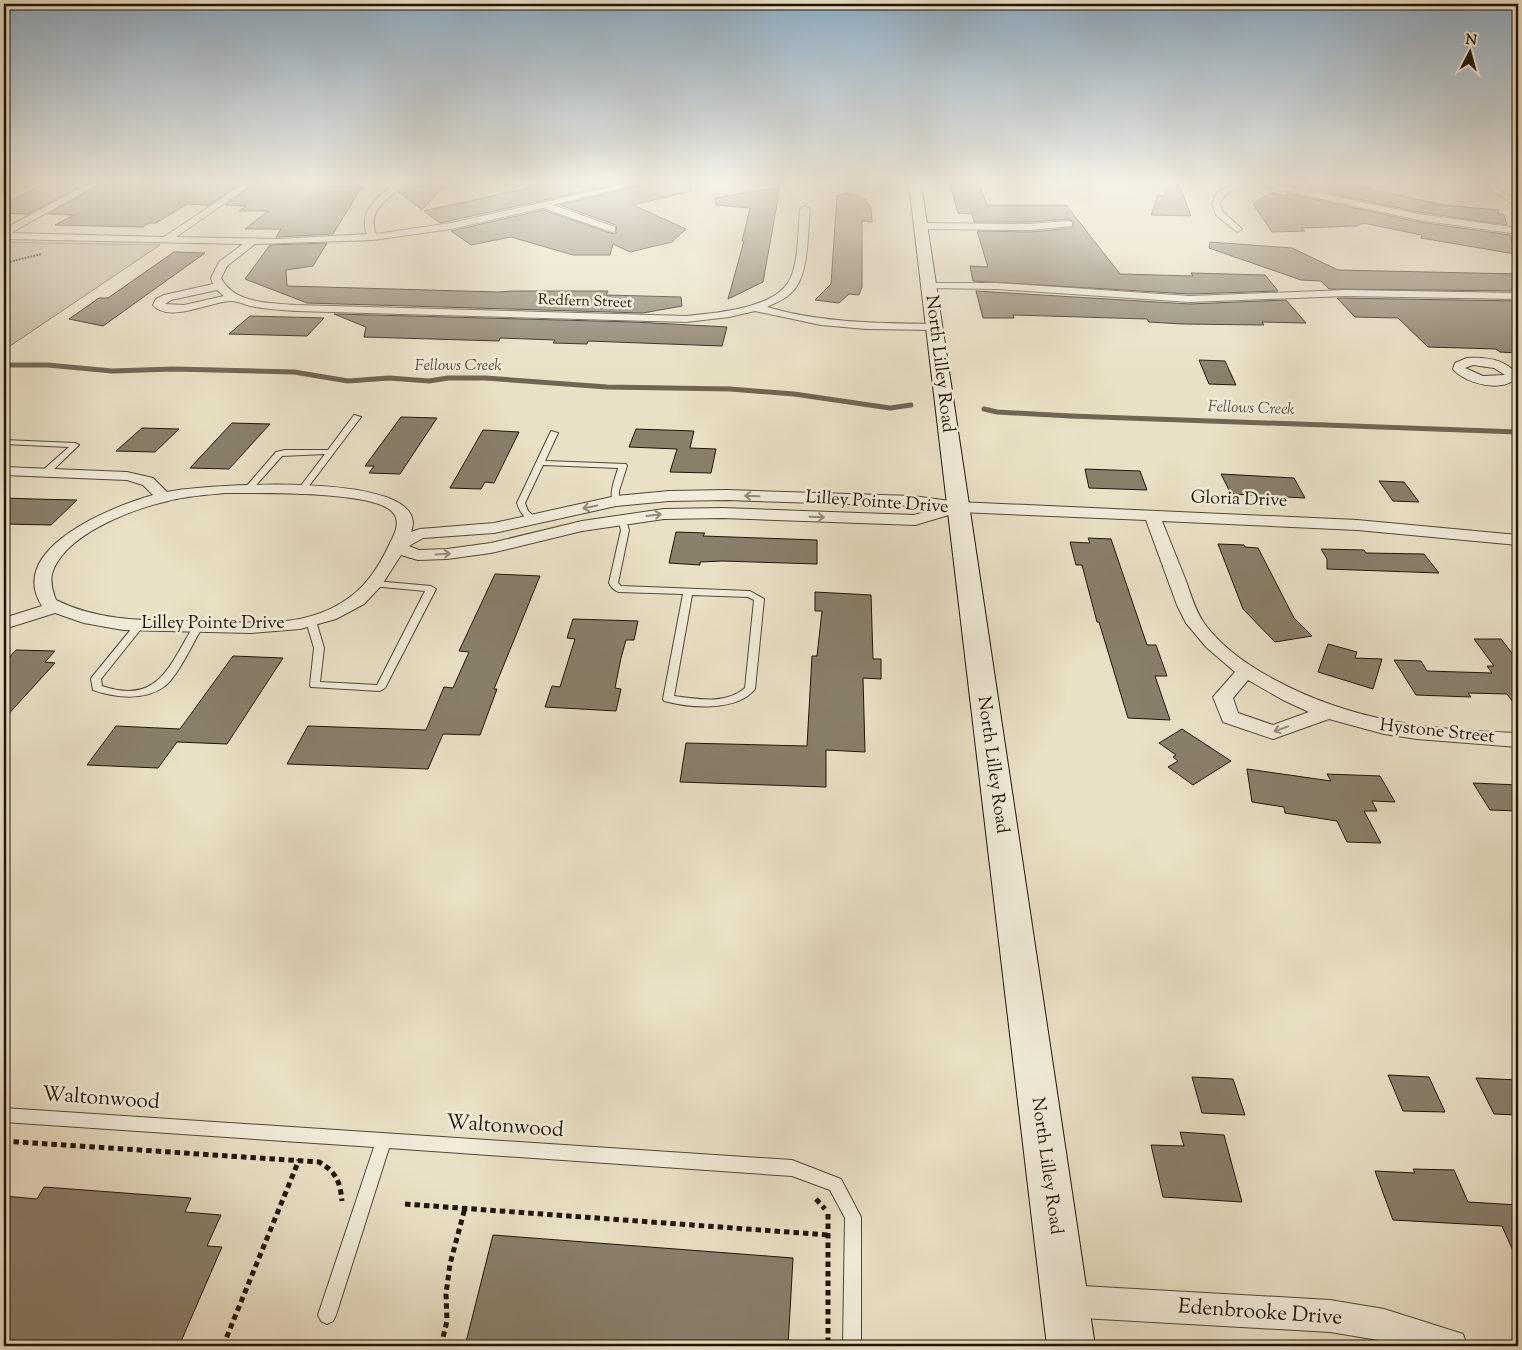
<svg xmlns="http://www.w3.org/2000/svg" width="1522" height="1350" font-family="'Sorts Mill Goudy',serif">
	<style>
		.green { fill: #c7bda5; stroke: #746957 }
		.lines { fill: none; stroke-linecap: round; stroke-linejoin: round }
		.stream { stroke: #706553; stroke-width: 5 }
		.building { fill: #897f6b; stroke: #201509 }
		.lane-casing { stroke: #524838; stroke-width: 2 }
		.street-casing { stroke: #524838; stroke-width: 2 }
		.secondary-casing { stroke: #201509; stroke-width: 2 }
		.path-far1 { stroke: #201509; stroke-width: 2; stroke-dasharray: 2 1; stroke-linecap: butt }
		.path { stroke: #201509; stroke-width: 5; stroke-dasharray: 5.5 4; stroke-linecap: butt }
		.lane { fill: #f1ebd9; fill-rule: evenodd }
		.street { fill: #f1ebd9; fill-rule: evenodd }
		.secondary { fill: #f1ebd9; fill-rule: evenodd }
		.oneway { stroke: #938b7b }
		.labels { text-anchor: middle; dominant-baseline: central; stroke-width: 5; stroke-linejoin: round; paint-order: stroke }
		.far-street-label { font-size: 15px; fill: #201509; stroke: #f1ebd9 }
		.far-water-label { font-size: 16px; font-style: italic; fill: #5c5141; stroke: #f1ebd9 }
		.street-label { font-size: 18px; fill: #201509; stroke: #f1ebd9 }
		.near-street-label { font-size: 21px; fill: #201509; stroke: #f1ebd9 }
	</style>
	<rect width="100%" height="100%" fill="#e9e0c5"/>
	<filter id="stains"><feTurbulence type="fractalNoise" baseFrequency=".004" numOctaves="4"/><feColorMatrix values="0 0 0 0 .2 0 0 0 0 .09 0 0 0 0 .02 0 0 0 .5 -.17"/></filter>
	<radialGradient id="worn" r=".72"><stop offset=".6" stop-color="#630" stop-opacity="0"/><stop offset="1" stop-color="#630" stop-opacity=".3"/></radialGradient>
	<!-- green -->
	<polygon class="green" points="4,242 160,245 4,350"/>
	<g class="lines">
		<!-- stream -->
		<g class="stream">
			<polyline points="4,365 48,365 112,371 173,369 294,372 348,381 389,378 429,381 448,378 485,378 607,387 730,389 794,394 890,408 911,405"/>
			<polyline points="984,409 997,412 1071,416 1518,432"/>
		</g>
	</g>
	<!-- building -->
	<g class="building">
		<polygon points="44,184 85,184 28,214 4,213 4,204"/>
		<polygon points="100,184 240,184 209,205 187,204 156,223 149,223 143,227 55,225 74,215 48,214"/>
		<polygon points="254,184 362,187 333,234 276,237 281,229 245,229 268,211 239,211 246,206 225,205"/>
		<polygon points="547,184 617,184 440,223 424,211"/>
		<polygon points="640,184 690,184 691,191 633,205 686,229 672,242 630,252 613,244 610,255 573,255 511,237 471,245 451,231 543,210 613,234 617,232 616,225 560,205 638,186"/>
		<polygon points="950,184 979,184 987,205 1066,205 1120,274 1193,276 1191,273 1265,275 1278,291 1190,294 973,281 970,266 988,267 977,231 1030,232 1072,228 1074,222 1069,219 1030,222 974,222 972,214 958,213"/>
		<polygon points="1168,184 1179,184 1191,216 1151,215 1158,195 1164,196"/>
		<polygon points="1318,184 1349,184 1443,205 1498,210 1499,214 1504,215 1507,225 1419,212 1306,188"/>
		<polygon points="404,186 444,186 422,210 398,192"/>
		<polygon points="780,187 763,282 728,299 744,241 742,241 750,208 716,205 715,198"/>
		<polygon points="846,193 864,198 871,207 872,222 862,221 862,287 859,295 849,294 839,303 815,300 831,284 837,196"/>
		<polygon points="1270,193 1285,196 1290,194 1419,222 1510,235 1515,254 1421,238 1422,235 1363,223 1357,226 1301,228 1305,231 1272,232 1253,204"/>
		<polygon points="1210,242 1292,248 1338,270 1518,274 1518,291 1329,289 1321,281 1301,280 1209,248"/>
		<polygon points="327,243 313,266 286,270 287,286 498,292 514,291 608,291 606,295 681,297 682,306 643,313 307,303 245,279 270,245"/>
		<polygon points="174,252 205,253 103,326 69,319 99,298 108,298"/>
		<polygon points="976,291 1190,304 1286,300 1306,323 1262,322 1264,325 1182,324 1149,322 1147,319 1013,315 1014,318 983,318"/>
		<polygon points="1337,298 1518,301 1518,353 1500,352 1496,349 1428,347 1398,318 1355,317"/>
		<polygon points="334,314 634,322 727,327 722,346 588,341 587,344 553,343 555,340 500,338 499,341 364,337 366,327"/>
		<polygon points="250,316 324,318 307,336 229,334"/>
		<polygon points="1199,360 1225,361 1236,385 1209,384"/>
		<polygon points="401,417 437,418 400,474 369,473 374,466 365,466"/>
		<polygon points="232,423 270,424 229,469 190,468"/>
		<polygon points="142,428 179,429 155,452 116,451"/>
		<polygon points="636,429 694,431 690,448 716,449 711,473 670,472 677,449 629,447"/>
		<polygon points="483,430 519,432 494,483 485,482 481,489 450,488"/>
		<polygon points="1085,469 1140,471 1147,490 1089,488"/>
		<polygon points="1221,474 1294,478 1305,498 1231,494"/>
		<polygon points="1379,481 1404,482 1419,502 1393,501"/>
		<polygon points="4,498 34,499 77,500 51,525 4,524"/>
		<polygon points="676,532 705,533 703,536 817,540 817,564 722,561 700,562 700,565 669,563"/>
		<polygon points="1088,538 1111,539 1147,645 1156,645 1167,676 1155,676 1170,720 1128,718 1099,622 1097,622 1082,565 1076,565 1070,542 1090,543"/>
		<polygon points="1218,544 1244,545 1245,547 1258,548 1294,618 1312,636 1275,642 1243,609"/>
		<polygon points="1321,549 1364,550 1366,553 1424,554 1439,573 1327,569 1327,559"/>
		<polygon points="495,574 540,576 494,689 497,689 480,735 443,734 428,769 287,764 308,726 426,730 444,687 453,688 469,652 459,651"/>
		<polygon points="815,592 871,595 873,659 881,659 881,679 863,678 865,752 826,750 826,787 680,782 686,743 807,746 812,656 817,656 822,611 815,611"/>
		<polygon points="573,619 638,621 634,640 626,640 621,658 615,688 621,689 616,711 545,707 552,686 560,687 575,639 567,638"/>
		<polygon points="1474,639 1501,639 1518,661 1518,709 1507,694 1468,693 1471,697 1416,695 1394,660 1421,661 1427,671 1492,673 1487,666 1494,666"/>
		<polygon points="1328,644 1357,652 1355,658 1382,659 1373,689 1318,672"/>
		<polygon points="16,650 55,651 45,662 55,663 4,719 4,663"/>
		<polygon points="233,656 283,658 227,744 177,742 158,768 87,765 116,726 180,729"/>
		<polygon points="1182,729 1231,761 1193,785 1168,767 1178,761 1173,757 1176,755 1159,743"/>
		<polygon points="1247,769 1331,781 1327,774 1380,776 1395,802 1372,801 1377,811 1364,811 1381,843 1347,842 1337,821 1285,813 1284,807 1252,802"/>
		<polygon points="1473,783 1518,785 1518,811 1490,810"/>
		<polygon points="1388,1075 1429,1077 1445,1112 1403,1111"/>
		<polygon points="1192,1077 1233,1079 1245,1115 1202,1113"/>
		<polygon points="1476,1078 1518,1080 1518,1115 1494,1114"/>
		<polygon points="1180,1132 1224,1135 1242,1202 1163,1197 1151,1145 1184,1146"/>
		<polygon points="1413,1169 1454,1170 1468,1202 1518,1205 1518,1262 1502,1226 1393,1220 1375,1171 1415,1173"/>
		<polygon points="44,1187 191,1198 185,1212 221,1215 207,1246 222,1247 179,1346 4,1346 4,1196 37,1199"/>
		<polygon points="493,1235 793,1258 788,1346 465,1346"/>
	</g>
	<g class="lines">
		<!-- lane casing -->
		<g class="lane-casing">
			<g id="lane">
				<polygon points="354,415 361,417 303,494 300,494 296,492 325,454 282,456 251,491 245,491 244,489 276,452 285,450 328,450"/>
				<path d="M551,431L558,433L545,461L626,464L627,466L619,491V503H613C609,491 615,480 618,468L543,465L525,503L528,511L538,520L534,522C524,519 520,512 517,503Z"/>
				<polygon points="4,440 75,443 79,445 49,474 46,474 42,472 43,470 69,447 4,444"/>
				<path d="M619,517H625L629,530L618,583L621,586L750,591L764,599L755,689C737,712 690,708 664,701L663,699L683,594L619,592C615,591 611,587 609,583L621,530L618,519ZM692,595L748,597L754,600L745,688C725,705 698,699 674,696Z"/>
				<polygon points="375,581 431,586 436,589 385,688 380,691 311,687 310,685 314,648 306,621 311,618 316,621 324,648 320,682 377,685 425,591 372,586 371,584"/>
				<path d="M140,621L145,624L101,679L102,686C160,706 170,663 195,624L198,623L203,626C194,641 178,676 165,686C145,701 116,698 93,690L91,679L92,677L137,622Z"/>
				<polygon points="4,1108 792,1160 841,1179 861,1217 861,1346 843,1346 845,1218 830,1190 792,1176 389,1148 336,1315 333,1321 327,1324 321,1321 318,1315 374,1147 4,1122"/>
			</g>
		</g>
		<!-- street casing -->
		<g class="street-casing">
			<g id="street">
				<path d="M88,184H98L11,233L164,237L243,184H252L176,237L279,239L367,234C358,211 378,197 394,184H403C389,200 366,209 376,234L451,223L624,184H638L553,205L615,227V231L612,232L543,208L451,229L373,240L255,244L227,266L221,278C234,304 271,303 296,305L686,316C714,313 774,309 789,281C799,264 798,229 800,209L805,206L810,209C807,233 810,276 791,293C784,300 775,303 767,307C821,323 878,323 934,324L940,327L934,330L866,329L821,325L755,311L729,317L686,322L296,311C281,310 265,309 250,306C244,304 237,301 231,301C212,301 168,324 153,305L156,299L164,295L213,284L211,278L219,262L243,244L4,239V229ZM217,290L224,296L184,305L165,304L171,300Z"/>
				<polygon points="1233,184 1242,184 1224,196 1220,203 1223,212 1242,229 1237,232 1216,215 1212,203 1218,192"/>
				<polygon points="1263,184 1277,184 1419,214 1518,228 1518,234 1419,220 1267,187"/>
				<polygon points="1483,184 1492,184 1518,201 1518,208"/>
				<polygon points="1069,221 1072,222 1072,226 1030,230 921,229 916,226 921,223 1030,224"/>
				<polygon points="929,283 997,283 1190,296 1346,290 1518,293 1518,299 1346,296 1190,302 997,289 925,288 924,286 925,284"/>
				<path d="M1467,358C1486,357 1507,359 1518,376C1505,394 1465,384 1453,369L1455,363ZM1473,365L1494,368L1505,375L1483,376L1465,368Z"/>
				<path d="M4,467L127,472L153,478L167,492C198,485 436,468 411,532L420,529L494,523L616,496L669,491L727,490L913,496L958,502L1357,520L1518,535V545L1357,530L1162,521C1170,541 1178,561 1186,581C1191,595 1195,610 1204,623C1222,648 1249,666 1275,680C1353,722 1431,730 1518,733V747L1417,739L1384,734L1329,719L1273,739L1223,722L1213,697L1235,672L1206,647L1186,623L1177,605L1146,520L959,512L915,525L723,518L664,519L582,531L491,553L447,559L418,560L401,555L381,586L364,604L336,619L300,629L251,633L123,630L84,623L55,613L4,629V618L42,606C5,548 114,506 153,495L143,485L127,480L4,475ZM225,493C259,493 364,491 389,509C402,518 396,532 390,543C379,567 365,589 341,603C299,629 248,622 201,621C151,620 102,623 56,600C53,592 50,583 52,574C63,535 132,509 168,501C187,496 206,495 225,493ZM727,500L913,506L936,509L914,515L723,508L664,509L582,521L491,543L447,549L419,550L409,546L423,538L494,533L616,506L669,501ZM1248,680L1283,700L1309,712L1273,725L1238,713L1233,698Z"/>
				<polygon points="1064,1285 1330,1300 1384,1309 1463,1334 1467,1346 1400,1346 1384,1341 1330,1332 1064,1317 1053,1312 1048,1301 1053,1290"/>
			</g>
		</g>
		<!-- secondary casing -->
		<g class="secondary-casing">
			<polygon id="secondary" points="909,184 921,184 1095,1346 1047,1346"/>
		</g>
		<!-- path-far1 -->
		<polyline class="path-far1" points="4,263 42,254"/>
		<!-- path -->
		<g class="path">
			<path d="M4,1141L319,1162C336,1172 340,1181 342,1201"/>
			<polyline points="816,1199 825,1209"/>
			<polyline points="405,1204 829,1235"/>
			<polyline points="828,1214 828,1346"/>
			<polyline points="223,1346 299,1160"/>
			<polyline points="441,1346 447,1321 446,1294 450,1264 465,1208"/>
		</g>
		<!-- lane -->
		<use href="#lane" class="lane"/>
		<!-- street -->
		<use href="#street" class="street"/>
		<!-- secondary -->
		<use href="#secondary" class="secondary"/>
	</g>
	<!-- one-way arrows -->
	<defs><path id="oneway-shaft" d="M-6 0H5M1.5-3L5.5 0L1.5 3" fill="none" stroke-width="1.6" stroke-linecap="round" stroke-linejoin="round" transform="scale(1.25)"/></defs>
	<g class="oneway">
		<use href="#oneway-shaft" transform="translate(752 496) rotate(-178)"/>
		<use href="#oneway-shaft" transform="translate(590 507) rotate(168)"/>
		<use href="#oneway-shaft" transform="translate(654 515) rotate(-7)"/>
		<use href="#oneway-shaft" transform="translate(817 517) rotate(2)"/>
		<use href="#oneway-shaft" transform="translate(443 554) rotate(-4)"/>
		<use href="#oneway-shaft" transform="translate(1281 729) rotate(160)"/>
	</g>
	<!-- sky -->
	<linearGradient id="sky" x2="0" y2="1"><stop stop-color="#8daac0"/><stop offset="0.49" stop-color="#f5f1e5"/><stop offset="1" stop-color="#f5f1e5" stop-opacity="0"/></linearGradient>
	<rect width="1522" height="373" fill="url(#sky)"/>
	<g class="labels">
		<!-- far-street labels -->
		<g class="far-street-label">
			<text transform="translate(585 302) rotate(2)">Redfern Street</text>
		</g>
		<!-- far-water labels -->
		<g class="far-water-label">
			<text x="458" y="366">Fellows Creek</text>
			<text transform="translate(1251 409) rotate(2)">Fellows Creek</text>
		</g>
		<!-- street labels -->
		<g class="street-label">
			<text transform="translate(939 364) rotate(83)">North Lilley Road</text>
			<text transform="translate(1239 500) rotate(2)">Gloria Drive</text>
			<text transform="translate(877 503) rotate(4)">Lilley Pointe Drive</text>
			<text x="213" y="624">Lilley Pointe Drive</text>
			<text transform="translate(1437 732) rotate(6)">Hystone Street</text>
			<text transform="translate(992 765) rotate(82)">North Lilley Road</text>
			<text transform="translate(1046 1166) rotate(82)">North Lilley Road</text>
		</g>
		<!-- near-street labels -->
		<g class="near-street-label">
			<text transform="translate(101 1099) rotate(4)">Waltonwood</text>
			<text transform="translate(505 1127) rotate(4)">Waltonwood</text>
			<text transform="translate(1260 1313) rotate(4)">Edenbrooke Drive</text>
		</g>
	</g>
	<!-- margin -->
	<rect width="1522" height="1350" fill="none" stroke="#e9e0c5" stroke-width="20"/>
	<rect x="5" y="5" width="1512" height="1340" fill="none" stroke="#201509" stroke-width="2.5"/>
	<rect x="10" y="10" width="1502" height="1330" fill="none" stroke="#201509"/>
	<!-- north arrow -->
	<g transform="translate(1470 52) rotate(6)" stroke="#f1ebd9" stroke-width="4" paint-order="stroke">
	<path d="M0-4L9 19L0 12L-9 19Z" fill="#201509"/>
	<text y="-8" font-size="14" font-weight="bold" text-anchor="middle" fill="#201509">N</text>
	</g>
	<rect width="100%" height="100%" filter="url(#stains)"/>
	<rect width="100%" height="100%" fill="url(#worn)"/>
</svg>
